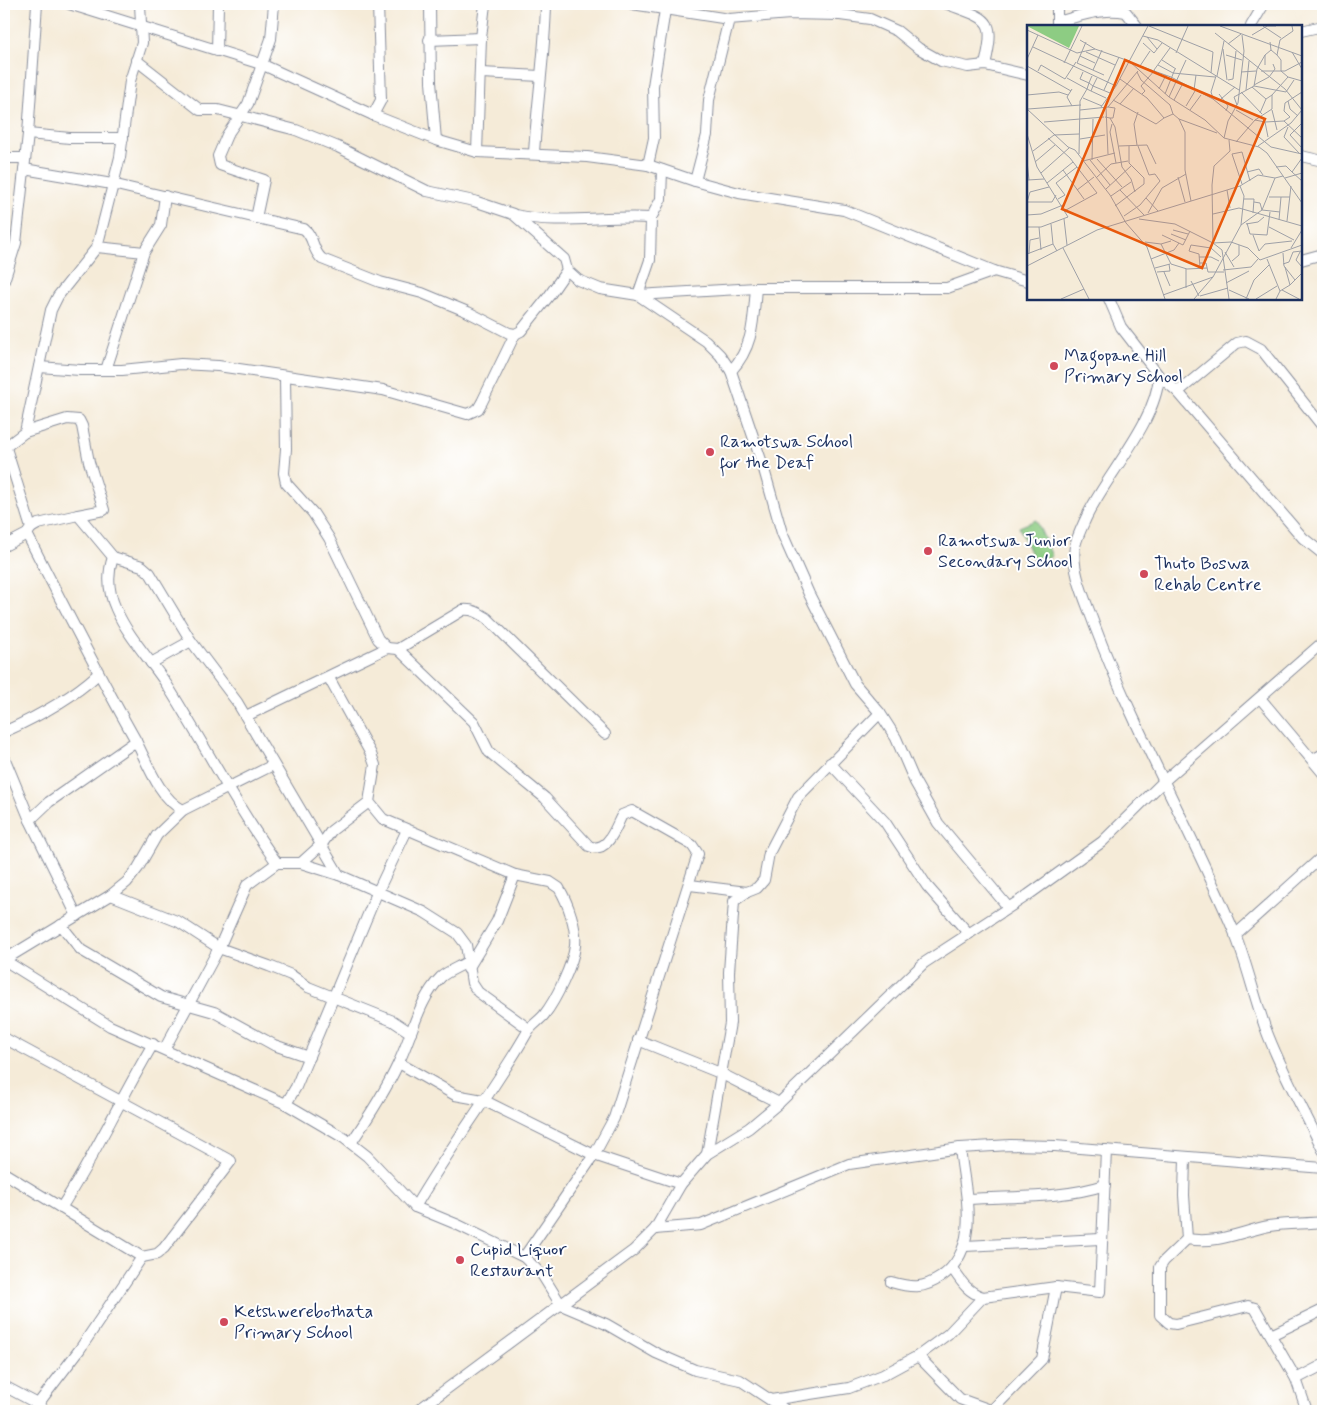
<svg xmlns="http://www.w3.org/2000/svg" width="1327" height="1415" font-family="Mynerve,sans-serif">
	<style>
		.garden { fill: #8dcc83; stroke: #547e70 }
		.lines { fill: none; stroke-linecap: round; stroke-linejoin: round }
		.minor-casing { stroke: #888d9b; stroke-width: 12 }
		.minor { stroke: #fff; stroke-width: 10 }
		.poi-dot { fill: #d1495b; stroke: #fff; stroke-width: 2 }
		.labels { text-anchor: middle; dominant-baseline: central; stroke-width: 4; stroke-linejoin: round; paint-order: stroke }
		.poi-label { font-size: 18px; fill: #1b2f5e; stroke: #fff; text-anchor: start }
		.inset-road { fill: none; stroke: #9ea0a7; stroke-width: 1 }
		.view { fill: #e8590c; fill-opacity: 0.15; stroke: #e8590c; stroke-width: 2.5 }
		.inset-edge { fill: none; stroke: #1b2f5e; stroke-width: 2.5 }
	</style>
	<rect width="100%" height="100%" fill="#fff"/>
	<filter id="ink" filterUnits="userSpaceOnUse"><feTurbulence type="fractalNoise" baseFrequency=".02" numOctaves="2"/><feDisplacementMap in="SourceGraphic" scale="10" xChannelSelector="R" yChannelSelector="G"/><feConvolveMatrix kernelMatrix="1 2 1 2 8 2 1 2 1" color-interpolation-filters="sRGB"/></filter>
	<filter id="wash" filterUnits="userSpaceOnUse"><feTurbulence type="fractalNoise" baseFrequency=".0096" numOctaves="4" result="noise"/><feDisplacementMap in="SourceGraphic" scale="20" xChannelSelector="R" yChannelSelector="G"/><feGaussianBlur stdDeviation="1.12" result="paint"/><feColorMatrix in="noise" values="0 0 0 0 0 0 0 0 0 0 0 0 0 0 0 0 0 1.4 0 .05"/><feComposite in="paint" operator="in"/></filter>
	<g filter="url(#wash)">
		<rect width="100%" height="100%" fill="#f5ebd8"/>
		<!-- garden -->
		<polygon class="garden" points="1036,520 1052,556 1035,564 1019,527"/>
	</g>
	<g filter="url(#ink)">
		<g class="lines">
			<!-- minor casing -->
			<g class="minor-casing">
				<g id="minor">
					<polyline points="69,4 261,64 373,115 436,140 477,152 587,157 648,165 695,181 739,193 844,210 994,271 1028,281"/>
					<polyline points="430,4 431,82 436,140"/>
					<polyline points="632,4 729,19 790,14 840,15 870,19 897,31 918,48 941,61 968,67 985,65 1028,75"/>
					<polyline points="830,4 840,15"/>
					<path d="M947,4C989,20 996,17 985,65"/>
					<path d="M1058,22C1081,15 1102,8 1126,12L1137,26"/>
					<polyline points="1057,26 1057,4"/>
					<polyline points="1251,26 1264,4"/>
					<polyline points="1301,31 1323,26"/>
					<polyline points="429,40 481,38"/>
					<polyline points="217,51 218,4"/>
					<polyline points="481,73 540,76"/>
					<polyline points="373,115 381,100 378,4"/>
					<polyline points="28,134 70,138 123,138"/>
					<polyline points="477,152 481,38 485,4"/>
					<path d="M534,153C537,103 545,54 546,4"/>
					<polyline points="1301,156 1323,161"/>
					<polyline points="4,158 24,158"/>
					<polyline points="648,165 654,138 653,86 665,10"/>
					<path d="M24,169L112,184L304,229C314,236 312,251 322,259L380,282L422,293L468,312L509,333L515,334L521,331L549,296L567,270L564,259L513,214L474,201L427,191L338,147L296,130L218,110H200L136,60"/>
					<polyline points="695,181 707,135 709,100 729,19"/>
					<path d="M515,215C559,225 605,215 651,218"/>
					<polyline points="256,218 264,180 220,165 218,156 227,135 248,104 271,39 274,4"/>
					<polyline points="97,247 144,252"/>
					<polyline points="1301,260 1323,254"/>
					<polyline points="567,270 578,280 600,289 638,295 756,288 947,288 994,271"/>
					<polyline points="4,281 16,243 28,134 37,4"/>
					<polyline points="638,295 706,341 720,355 731,371 763,466 782,533 809,594 855,684 880,713 896,738 915,782 938,823 1008,907"/>
					<polyline points="638,295 650,260 651,218 661,199 662,170"/>
					<path d="M1109,299L1121,327L1159,376C1156,423 1106,475 1086,518C1082,527 1077,537 1075,546C1071,571 1086,601 1094,624C1134,731 1191,829 1235,934C1247,964 1254,996 1265,1027C1280,1069 1304,1110 1323,1150"/>
					<polyline points="39,367 80,370 122,370 181,364 218,366 383,390 467,414 478,409 482,402 515,334"/>
					<polyline points="106,370 144,252 161,225 165,196"/>
					<path d="M731,371C754,346 753,321 756,288"/>
					<polyline points="1159,376 1178,392 1303,538 1323,554"/>
					<polyline points="285,377 286,449 284,473 286,483 313,513 329,538 378,639 387,648"/>
					<polyline points="1178,392 1237,343 1246,341 1261,349 1323,427"/>
					<polyline points="25,432 67,419 79,420 82,426 89,462 104,510 78,515"/>
					<polyline points="4,448 25,432 51,310 58,296 97,247 120,157 130,81 142,43 140,4"/>
					<polyline points="31,528 38,524 78,515 113,557 142,566 150,573 191,641 237,702 339,875 424,912 457,933 466,945 472,983 478,992 529,1029"/>
					<path d="M27,534C62,603 97,672 135,739C147,762 159,798 183,810"/>
					<polyline points="4,546 27,534 31,528 6,448"/>
					<path d="M113,557C107,575 108,592 116,609C128,637 150,659 167,685C204,744 236,806 277,863"/>
					<path d="M398,649L474,722L489,752L545,798L589,846C608,854 615,828 622,815L632,811L692,845L698,854L614,1118L594,1155L524,1257"/>
					<polyline points="151,663 191,641"/>
					<path d="M329,678L371,754L375,765L369,802L383,819L515,875L550,882L559,888C568,903 577,928 575,946C573,964 556,1000 544,1015C539,1021 532,1025 528,1031C494,1091 450,1146 415,1207"/>
					<polyline points="1260,698 1323,773"/>
					<path d="M246,716L387,648L398,649L463,610C473,609 479,613 487,618L605,734"/>
					<path d="M4,732C37,717 71,699 98,674"/>
					<polyline points="4,757 30,820 77,916"/>
					<polyline points="1314,759 1323,754"/>
					<polyline points="830,763 885,822 927,886 969,934"/>
					<polyline points="30,820 49,802 136,741"/>
					<polyline points="301,863 339,875"/>
					<polyline points="690,885 747,892"/>
					<polyline points="111,895 179,922 219,948 269,966 291,975 308,987 393,1021 411,1033"/>
					<polyline points="61,925 81,950 161,997 214,1012 274,1045 309,1057"/>
					<polyline points="1235,935 1323,856"/>
					<polyline points="4,960 110,1026 286,1104 344,1138 367,1156 415,1207 456,1224 524,1257 543,1276 561,1305 606,1324 656,1353 695,1370 740,1380 787,1411"/>
					<polyline points="4,960 111,895 127,882 138,868 157,835 183,810 273,765"/>
					<polyline points="468,969 497,921 515,875"/>
					<polyline points="4,1038 231,1161 164,1248 157,1254 142,1257 4,1173"/>
					<polyline points="638,1040 720,1073 779,1103"/>
					<polyline points="165,1048 219,948 247,885 277,863 301,863 322,844 331,831 369,802"/>
					<polyline points="399,1063 455,1095 483,1100 594,1155 681,1184"/>
					<polyline points="286,1104 296,1087 377,893 407,830"/>
					<path d="M351,1143C368,1118 385,1092 398,1064C412,1036 418,1000 441,977C448,971 459,967 467,962"/>
					<polyline points="707,1154 730,1023 729,972 734,901 747,892 757,888 764,880 769,853 798,797 880,713"/>
					<polyline points="1185,1158 1184,1195 1187,1239"/>
					<path d="M967,1199C1012,1196 1062,1199 1105,1185"/>
					<path d="M61,1208C95,1155 121,1098 153,1044"/>
					<polyline points="655,1229 701,1225 849,1164 960,1148 1010,1145 1055,1146 1323,1168"/>
					<polyline points="1187,1239 1164,1261 1160,1267 1160,1315 1169,1323 1176,1324 1248,1306 1255,1308 1296,1379 1307,1411"/>
					<path d="M1187,1239C1219,1244 1239,1232 1269,1226C1287,1223 1306,1224 1323,1222"/>
					<polyline points="965,1246 1100,1239"/>
					<path d="M952,1268C961,1281 967,1292 983,1297L1056,1287L1100,1292L1106,1150"/>
					<path d="M891,1282C912,1288 923,1289 941,1277C983,1247 964,1190 960,1148"/>
					<polyline points="983,1297 948,1334 918,1356 960,1399 993,1411"/>
					<polyline points="1271,1335 1323,1310"/>
					<polyline points="1296,1379 1323,1365"/>
					<polyline points="4,1386 38,1404 44,1411"/>
					<polyline points="771,1400 849,1388 883,1375 918,1356"/>
					<polyline points="38,1404 80,1349 142,1257"/>
					<polyline points="417,1411 634,1250 655,1229 681,1184 707,1154 749,1128 779,1103 924,963 1028,895 1102,842 1164,781 1323,642"/>
					<polyline points="991,1411 1042,1359 1056,1287"/>
				</g>
			</g>
			<!-- minor -->
			<use href="#minor" class="minor"/>
		</g>
	</g>
	<!-- markers -->
	<g class="poi-dot">
		<circle cx="1054" cy="366" r="5"/>
		<circle cx="710" cy="452" r="5"/>
		<circle cx="928" cy="551" r="5"/>
		<circle cx="1144" cy="574" r="5"/>
		<circle cx="460" cy="1260" r="5"/>
		<circle cx="224" cy="1322" r="5"/>
	</g>
	<g class="labels">
		<!-- poi labels -->
		<g class="poi-label">
			<text x="1064" y="356">Magopane Hill<tspan x="1064" dy="21">Primary School</tspan></text>
			<text x="720" y="442">Ramotswa School<tspan x="720" dy="21">for the Deaf</tspan></text>
			<text x="938" y="541">Ramotswa Junior<tspan x="938" dy="21">Secondary School</tspan></text>
			<text x="1154" y="564">Thuto Boswa<tspan x="1154" dy="21">Rehab Centre</tspan></text>
			<text x="470" y="1250">Cupid Liquor<tspan x="470" dy="21">Restaurant</tspan></text>
			<text x="234" y="1312">Ketshwerebothata<tspan x="234" dy="21">Primary School</tspan></text>
		</g>
	</g>
	<!-- overview -->
	<g transform="translate(1027 25)">
		<rect width="275" height="275" fill="#f5ebd8"/>
		<path d="M0,1H52L42,23Z" fill="#8dcc83"/>
		<path class="inset-road" d="M122,1L186,27L184,48M193,1L275,31M236,1L254,13M265,1L266,6L253,15L250,30L254,35V46L261,52L275,56M0,5L50,28L68,24L102,36L142,72L178,95L197,113L232,122L240,128L275,178M188,8L258,64L275,85M225,10L240,1H249M116,11L131,15L212,65M120,12L130,24M53,15L68,24M59,17L50,38L77,50M243,17L244,25L250,30M116,18L127,28L135,18M201,19L214,9M6,22L89,61M196,24L200,55M123,26L113,41L144,52L186,74L244,122L275,129M59,27L88,40M265,27L275,44M149,28L161,1M199,30L215,35M53,31L68,38M0,34L11,10M135,35L149,44M37,38L55,1M131,40L146,48L188,52M238,40V30L244,25M0,41L44,66M66,45L75,25M127,45L143,23M11,46L14,40L38,54L49,37M234,46H258L275,37M56,47L53,54L62,58L66,61L64,66L60,64L62,58L64,53L65,51M214,47L229,46M190,51L197,16M40,53L60,64L53,76L52,129M70,53L66,61L83,68M93,54L120,73L137,93L146,89L143,80L114,55L110,47M201,55L206,54L209,26M227,60L242,52L248,44L246,39M227,61L230,44L238,30M225,62L239,74M132,64L139,50M77,65L92,32M167,65L169,50M219,65L222,36M64,66L79,73M214,67L235,89M115,69L118,66L114,61L128,45M138,69L148,44M192,69L201,81L199,86M0,70L32,67L41,70M142,72L159,35M56,73L75,81M186,73L184,67L189,51M194,74L208,62M86,75L129,99L137,93M147,75L156,58M261,76L263,84L271,91M93,79L107,63M210,80L207,72L227,61L259,67L267,55M45,81L40,72L45,64M159,81L168,66M74,82L89,61L121,1M79,82L81,129M81,82L88,83L86,93H83M0,84L41,122L48,125L83,170L99,198L120,222L138,274M1,84L54,80M53,85L81,82L111,46M163,85L174,70M209,85L226,95M245,85L250,105M233,88L239,74L245,70M146,89L152,94L190,108M78,92L83,93L88,102L95,142L104,154L108,167M152,94L158,107V145L164,176M228,95L238,97L241,112M257,96L263,92L257,86L258,78L275,67M17,97L77,92M238,97L257,96L275,113M85,99L83,107L89,138M274,99L263,110L275,123M261,102L257,112L272,128M0,109L10,142L41,192L14,202H0M21,113L43,133L70,168L39,185M197,113L201,96L211,78L217,26L215,10M53,114L78,110M202,115L203,126L187,141L185,160L186,218L195,225L202,274M209,117L228,95L245,84V70L261,52M110,120L107,99L111,87M92,121L120,120L129,139M231,121L264,98L275,85M6,126L27,110L52,109M205,129L215,127L223,156M205,129L215,159M275,133L265,147L275,156M70,134L95,162M63,135L83,160M65,135L66,94M0,136L2,155M56,136L88,128M8,137L28,120M249,142L259,141L265,147M36,145L57,174M220,147L232,144L236,150M14,148L42,123M151,152L158,177M69,153L84,139L101,136M258,153L275,148M1,155L17,154M20,158L46,137M213,161L217,171L214,200M79,164L104,141M50,165L67,152M93,165L117,190M200,165L203,183M84,171L104,157M242,172H263M119,173L131,186M31,174L38,170L29,158L50,142M217,174H227L226,188M0,177L3,167L22,162M227,177L233,178L235,185L253,187M88,181L117,159V153L102,138V121M121,188L135,163L159,149M186,189L212,183L275,201M0,190L14,189L36,180M97,191L113,180L133,156L128,149L122,150L111,121M37,194L40,220M112,194L148,199L186,218L204,217L221,223L233,235L275,220M252,195L254,172M260,196L264,161M220,198L223,209L240,210L243,187M24,199L26,219L30,226M219,199L231,197L237,192M0,202V177H25L29,170M12,202L14,225M242,202L267,215M146,205L161,209M144,209L159,215M135,210L156,220L163,206M226,210L232,226L238,219L265,216M144,216L134,219L144,239L160,244L180,243M118,217L134,219M36,223L62,274M264,223L275,205M198,227L207,242M273,227L269,235L275,242M256,228L257,241L268,255M0,229L26,219M2,229L3,215L12,213M172,232H184L192,236M124,234L147,225L152,218M240,234L253,266M205,236L212,230V220M173,238H179L181,247H197M256,239L262,237L266,227L275,226M0,241L70,205L213,161L231,150L248,153L256,151M128,243L143,239M173,243L172,229L162,226L164,220L184,223L194,232M196,245L224,242L231,234M130,247L143,246L142,239M137,247L143,261M164,256L172,271M199,258L222,246M263,260L275,248M159,263V244M202,265L222,274M255,265L272,274M136,270L186,252M173,271L201,263M34,274L57,264M167,274L186,252L214,200L235,185L248,153M219,274L227,255L242,240M229,274L250,261M249,274L253,266L263,260L258,242"/>
		<path class="view" d="M98,35L238,94L175,243L35,184Z"/>
		<rect width="275" height="275" class="inset-edge"/>
	</g>
	<!-- margin -->
	<rect width="1327" height="1415" fill="none" stroke="#fff" stroke-width="20"/>
</svg>
